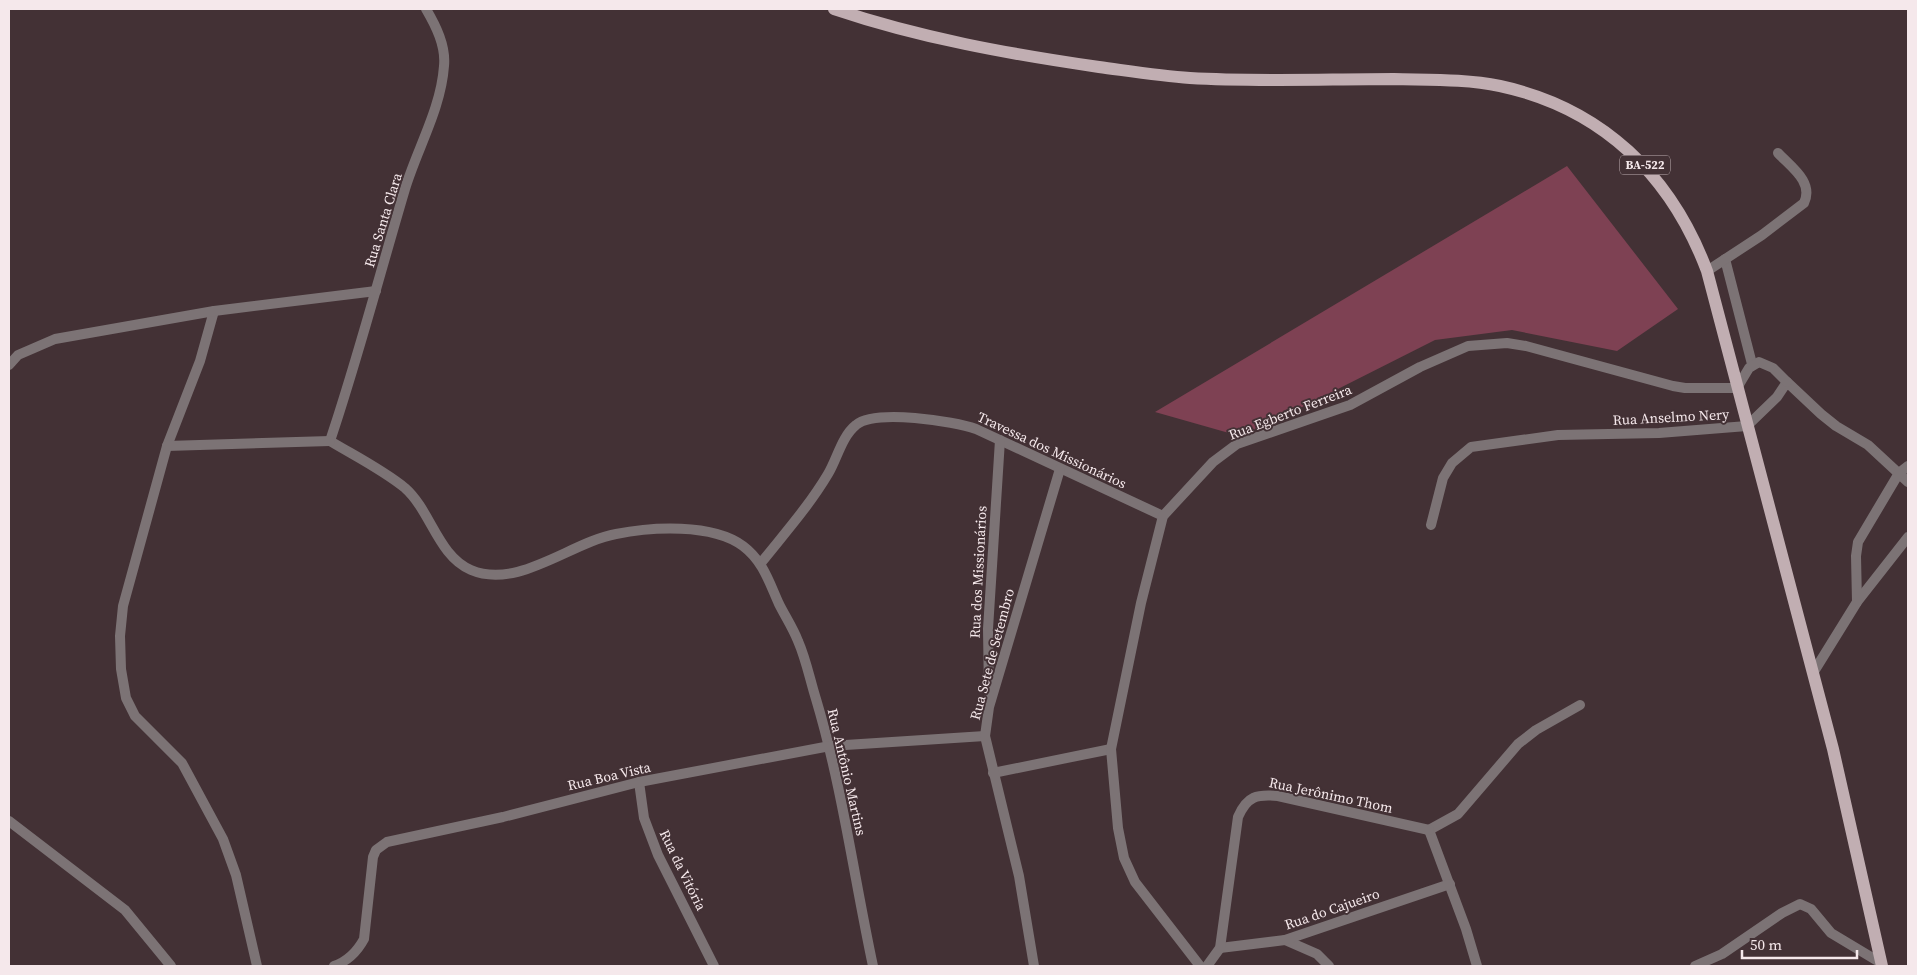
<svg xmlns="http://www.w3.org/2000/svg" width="1917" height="975" font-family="'Source Serif 4',serif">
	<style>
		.green { fill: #7e4153 }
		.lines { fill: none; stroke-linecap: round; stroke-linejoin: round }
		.street { stroke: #7c7375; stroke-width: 10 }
		.primary { stroke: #c1aeb2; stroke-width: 12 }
		.labels { text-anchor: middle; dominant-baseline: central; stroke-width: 4; stroke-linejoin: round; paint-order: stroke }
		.shield { fill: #433135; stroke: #c0b1b4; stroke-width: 1 }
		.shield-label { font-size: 12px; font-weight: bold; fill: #f5e8eb }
		.street-label { font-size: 14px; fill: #f5e8eb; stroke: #433135 }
	</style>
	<rect width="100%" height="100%" fill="#433135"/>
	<!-- green -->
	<polygon class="green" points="1567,166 1678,309 1617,351 1512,330 1435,340 1243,437 1155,412"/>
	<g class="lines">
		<!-- street -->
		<g class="street">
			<polyline points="1725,259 1752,364"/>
			<path d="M1707,271L1762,235L1804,203C1814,182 1791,167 1778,153"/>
			<polyline points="214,311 200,361 167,446 123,606 120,636 121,669 126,698 135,716 182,763 223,839 236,875 257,966"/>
			<polyline points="9,365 18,355 55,339 214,311 376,291"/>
			<path d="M330,441C355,456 383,470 405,488C431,511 438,556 471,570C518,590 571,542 616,534C651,527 712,523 743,546C763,561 769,582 779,604C785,616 793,628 798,641C806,659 810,680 816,699C842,786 854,877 873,966"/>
			<path d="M330,441C358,358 380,273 405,189C417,149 441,109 444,66C446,46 436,26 426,9"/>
			<polyline points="167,446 330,441"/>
			<polyline points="1431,525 1443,478 1452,463 1471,447 1558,435 1659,433 1747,426 1777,397 1787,382 1821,414 1836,426 1868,445 1908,482"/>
			<path d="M761,563C784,534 809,506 828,474C837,459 842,436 856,425C875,409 954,421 976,429L1163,516"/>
			<polyline points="1857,602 1856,556 1858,542 1899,473 1908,466"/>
			<polyline points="1813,673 1857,602 1908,537"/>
			<polyline points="989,696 988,629 1000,440"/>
			<polyline points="993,773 1111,749"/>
			<polyline points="639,782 644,818 658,855 714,966"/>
			<polyline points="9,821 125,910 171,966"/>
			<polyline points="1429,830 1458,814 1518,744 1536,730 1580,705"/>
			<polyline points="1429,830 1466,929 1477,966"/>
			<polyline points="1285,940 1317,954 1329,966"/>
			<polyline points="1220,948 1285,940 1450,884"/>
			<path d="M334,966C348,961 357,952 364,939L373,857L376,850L387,842L503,817L639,782L830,746L985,736"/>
			<polyline points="1034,966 1019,876 985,736 989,707 1060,469"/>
			<polyline points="1200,966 1135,882 1124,858 1118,828 1111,749 1141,603 1163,516 1213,462 1237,444 1350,405 1420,367 1468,346 1507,343 1526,346 1673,386 1685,388 1737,388 1749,368 1759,362 1773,368 1787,382"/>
			<path d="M1207,966L1220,948L1238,817C1247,796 1257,794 1278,796L1429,830"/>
			<polyline points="1695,966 1722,954 1782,913 1800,904 1811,909 1831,933 1881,963"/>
		</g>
		<!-- primary -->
		<path class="primary" d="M834,9C920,38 1009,54 1099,67C1129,71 1160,76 1190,78C1258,82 1326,79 1394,79C1429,80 1466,79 1500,86C1602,108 1671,175 1707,271L1833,749L1882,966"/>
	</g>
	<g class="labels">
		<!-- shield labels -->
		<rect class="shield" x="1620" y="155.5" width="50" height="19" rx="4"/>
		<g class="shield-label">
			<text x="1645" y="165">BA-522</text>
		</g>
		<!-- street labels -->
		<g class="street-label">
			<text transform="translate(383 220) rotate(-73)">Rua Santa Clara</text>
			<text transform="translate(1290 412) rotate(-21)">Rua Egberto Ferreira</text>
			<text transform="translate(1671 417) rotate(-3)">Rua Anselmo Nery</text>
			<text transform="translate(1052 450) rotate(25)">Travessa dos Missionários</text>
			<text transform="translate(978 572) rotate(-87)">Rua dos Missionários</text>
			<text transform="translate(992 654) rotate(-75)">Rua Sete de Setembro</text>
			<text transform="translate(847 772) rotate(77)">Rua Antônio Martins</text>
			<text transform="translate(609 776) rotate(-13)">Rua Boa Vista</text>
			<text transform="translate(1331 795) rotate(12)">Rua Jerônimo Thom</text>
			<text transform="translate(683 870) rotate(64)">Rua da Vitória</text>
			<text transform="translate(1332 909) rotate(-19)">Rua do Cajueiro</text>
		</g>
	</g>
	<!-- border -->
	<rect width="1917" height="975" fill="none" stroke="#f5e8eb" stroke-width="20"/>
	<!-- scale -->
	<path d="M1742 950v8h115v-8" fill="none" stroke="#f5e8eb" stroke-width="2.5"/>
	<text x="1750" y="950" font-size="15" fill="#f5e8eb" stroke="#433135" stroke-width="4" paint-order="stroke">50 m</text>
</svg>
